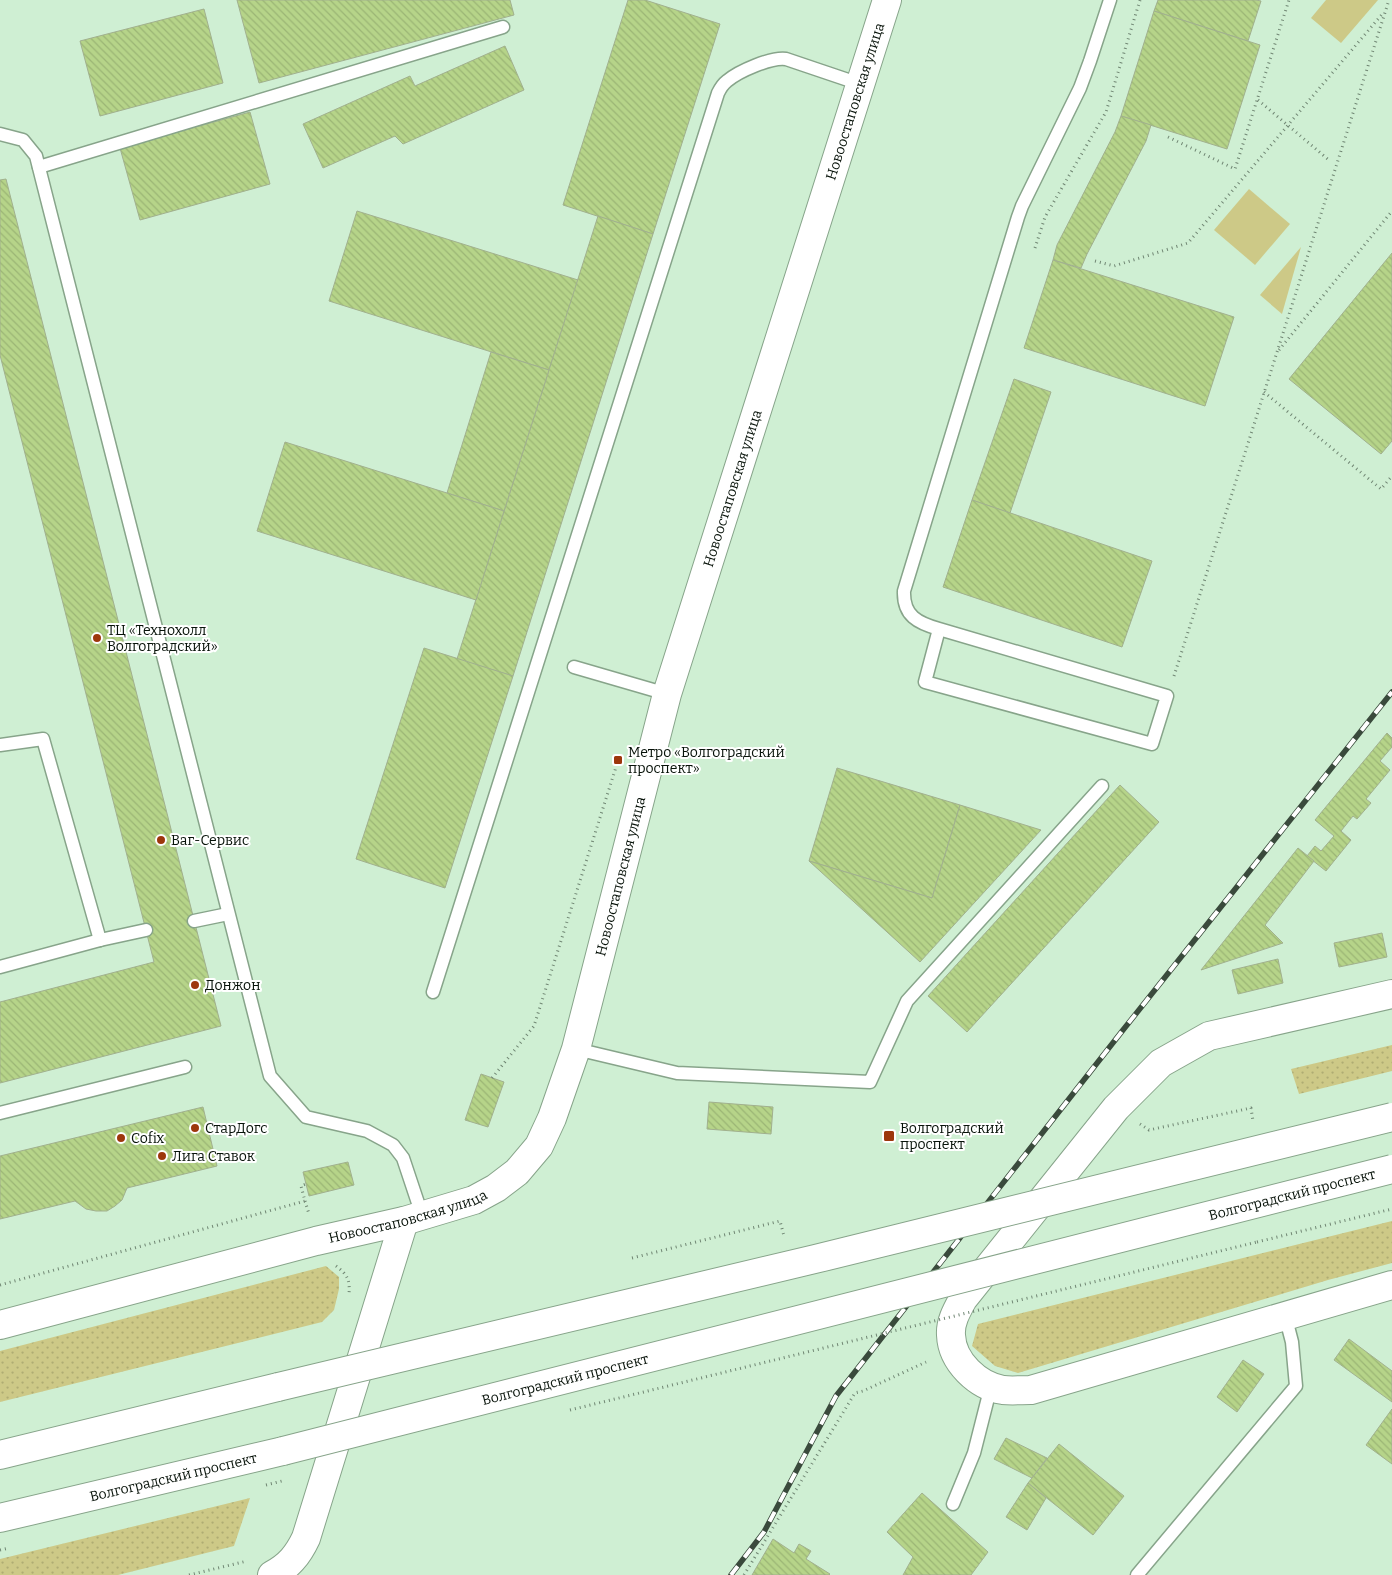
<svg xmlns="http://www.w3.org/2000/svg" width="1392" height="1575" font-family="Bitter,serif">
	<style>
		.grass { fill: url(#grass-dots) }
		.green { fill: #cdc987 }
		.building { fill: url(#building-back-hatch); stroke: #a1b08e }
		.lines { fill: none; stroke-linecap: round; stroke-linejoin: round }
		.lane-casing { stroke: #87a48a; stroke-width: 15 }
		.secondary-casing { stroke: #87a48a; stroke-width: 30 }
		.primary-casing { stroke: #87a48a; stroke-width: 30 }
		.path { stroke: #708673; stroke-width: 3; stroke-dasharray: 1 4; stroke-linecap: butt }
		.lane { stroke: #fff; stroke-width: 12 }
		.secondary { stroke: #fff; stroke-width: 28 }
		.primary { stroke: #fff; stroke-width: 28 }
		.rail-casing { stroke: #3a4a3c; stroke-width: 5.5 }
		.rail { stroke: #fff; stroke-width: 4; stroke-dasharray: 11; stroke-linecap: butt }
		.primary-bridge-casing { stroke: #87a48a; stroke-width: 30; stroke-linecap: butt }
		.path-bridge { stroke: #708673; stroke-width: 3; stroke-dasharray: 1 4; stroke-linecap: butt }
		.primary-bridge { stroke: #fff; stroke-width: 28 }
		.poi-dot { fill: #9d370c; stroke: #fff; stroke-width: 2 }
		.labels { text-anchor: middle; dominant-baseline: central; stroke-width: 4; stroke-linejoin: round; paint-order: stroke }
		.street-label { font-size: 14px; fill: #071209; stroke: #fff }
		.poi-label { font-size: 14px; fill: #071209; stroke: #fff; text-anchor: start }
	</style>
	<defs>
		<pattern id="grass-dots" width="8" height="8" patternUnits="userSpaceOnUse" patternTransform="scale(1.25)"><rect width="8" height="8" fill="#cdc987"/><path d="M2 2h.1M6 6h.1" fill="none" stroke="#afac73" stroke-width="1.8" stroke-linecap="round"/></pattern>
		<pattern id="building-back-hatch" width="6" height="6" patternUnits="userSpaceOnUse" patternTransform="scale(1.25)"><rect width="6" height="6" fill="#b6d489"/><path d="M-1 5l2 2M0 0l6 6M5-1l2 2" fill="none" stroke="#9bb575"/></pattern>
	</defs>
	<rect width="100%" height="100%" fill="#cfefd3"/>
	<!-- grass -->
	<g class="grass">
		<polygon points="1392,1045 1392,1071 1299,1094 1291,1069"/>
		<polygon points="1392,1221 1392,1263 1328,1280 1018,1373 995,1366 972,1346 978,1324"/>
		<polygon points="326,1266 339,1277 339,1289 334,1310 322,1322 0,1402 0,1351"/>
		<polygon points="250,1498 234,1546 118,1575 0,1575 0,1559"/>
	</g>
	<!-- green -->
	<g class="green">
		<polygon points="1326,0 1378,0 1341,43 1311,18"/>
		<polygon points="1249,189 1290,224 1255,265 1214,230"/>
		<polygon points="1301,247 1282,314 1260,295"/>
	</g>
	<!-- building -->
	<g class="building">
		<polygon points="237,0 510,0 514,15 259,83"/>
		<polygon points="628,0 645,0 720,24 653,234 563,205"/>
		<polygon points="1158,0 1256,0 1261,1 1248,41 1154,11"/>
		<polygon points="204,9 223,83 100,116 80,41"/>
		<polygon points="1154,11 1260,45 1227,149 1121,116"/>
		<polygon points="505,46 524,90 403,144 395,136 323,168 303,124 410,76 415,86"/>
		<polygon points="250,112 270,184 140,220 120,148"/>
		<polygon points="1121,116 1151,125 1146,141 1087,254 1081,268 1053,260 1057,245 1115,132"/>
		<polygon points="6,179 221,1026 0,1083 0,1002 154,962 0,355 0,180"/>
		<polygon points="357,211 578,280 549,370 329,301"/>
		<polygon points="598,216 653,234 513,676 457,659"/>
		<polygon points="1392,253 1392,441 1381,454 1289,379"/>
		<polygon points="1053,260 1234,317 1205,406 1024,348"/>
		<polygon points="491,352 549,370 504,511 447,493"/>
		<polygon points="1014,379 1051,392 1010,513 972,500"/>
		<polygon points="285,442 504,511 476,600 257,531"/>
		<polygon points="972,500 1152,561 1122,647 943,587"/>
		<polygon points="424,648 513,676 445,888 356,859"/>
		<polygon points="1387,733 1392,738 1392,747 1380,761 1390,770 1366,799 1371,803 1357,819 1353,816 1341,831 1351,840 1326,871 1307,856 1315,846 1321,851 1334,836 1315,820"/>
		<polygon points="837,768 960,805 932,898 809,861"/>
		<polygon points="1120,785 1159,822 967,1032 928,996"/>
		<polygon points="960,805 1041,830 920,962 809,861 932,898"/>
		<polygon points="1298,848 1314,861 1265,925 1283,943 1201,970"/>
		<polygon points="1382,933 1387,957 1339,967 1334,943"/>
		<polygon points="1278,959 1283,983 1238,994 1232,970"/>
		<polygon points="481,1074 504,1082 488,1127 465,1120"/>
		<polygon points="709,1102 773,1107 771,1134 707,1129"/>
		<polygon points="203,1107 217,1166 127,1188 122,1200 115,1206 107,1211 96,1211 86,1209 75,1201 0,1219 0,1156"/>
		<polygon points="348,1162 354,1185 309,1196 303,1172"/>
		<polygon points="1349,1339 1392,1371 1392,1402 1334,1360"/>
		<polygon points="1243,1360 1264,1374 1237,1412 1217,1397"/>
		<polygon points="1392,1409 1392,1464 1366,1445"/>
		<polygon points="1006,1438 1047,1458 1032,1478 994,1459"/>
		<polygon points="1059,1444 1124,1496 1093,1535 1028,1483"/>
		<polygon points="1028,1483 1046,1498 1027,1530 1006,1517"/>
		<polygon points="922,1493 988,1552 971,1575 903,1575 913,1557 887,1532"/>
		<polygon points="773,1539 794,1553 799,1544 811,1551 806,1559 830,1574 829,1575 752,1575"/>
	</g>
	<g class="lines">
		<!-- lane casing -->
		<g class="lane-casing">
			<g id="lane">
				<polyline points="0,134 23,140 36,156 270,1076 306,1117 367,1131 393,1145 403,1158 422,1215"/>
				<polyline points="39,167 503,27"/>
				<path d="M939,629L925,682L1152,744L1167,696L939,629C918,623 903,616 904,591L1018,217L1022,206L1080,88L1090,61L1110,0"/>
				<polyline points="574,667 667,694"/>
				<polyline points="0,745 43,739 100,940"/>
				<polyline points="194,921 228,914"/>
				<polyline points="0,967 100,940 146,930"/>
				<path d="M433,992L718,93C720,89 723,84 727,81C739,71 771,57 786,59L860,84"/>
				<polyline points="576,1049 677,1073 870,1082 907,1001 1102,786"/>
				<polyline points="0,1113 185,1067"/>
				<polyline points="953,1504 974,1453 991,1386"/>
				<polyline points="1137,1575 1296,1386 1292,1342 1285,1315"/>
			</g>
		</g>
		<!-- secondary casing -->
		<g class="secondary-casing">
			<g id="secondary">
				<path d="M1392,994L1209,1036L1161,1063L1116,1108L963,1299C957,1310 950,1322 951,1335C952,1362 978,1386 1003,1390C1012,1391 1022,1390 1031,1390L1392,1285"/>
				<path id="s1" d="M0,1325L316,1241L404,1221L474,1200L496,1188L517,1172L539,1146L552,1118L576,1049L667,694L887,0"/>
				<path d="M272,1575C289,1566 298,1555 306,1538L404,1221"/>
			</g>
		</g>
		<!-- primary casing -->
		<g class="primary-casing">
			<g id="primary">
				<polyline points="0,1455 278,1387"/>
				<path id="s2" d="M0,1518L283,1451"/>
			</g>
		</g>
		<!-- path -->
		<g class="path">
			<polyline points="1258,100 1330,161"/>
			<polyline points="1168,137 1235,169 1289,0"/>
			<polyline points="1035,248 1045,217 1106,112 1140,0"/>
			<polyline points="1095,261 1114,266 1188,243 1384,12"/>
			<polyline points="1279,350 1392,211"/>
			<polyline points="1264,392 1381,489 1392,476"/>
			<polyline points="1174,676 1389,0"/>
			<polyline points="492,1078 534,1026 617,764"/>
			<polyline points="1140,1124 1149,1130 1251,1108 1253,1121"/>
			<polyline points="305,1201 309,1214"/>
			<polyline points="1257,1242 1392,1209"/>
			<polyline points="632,1258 780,1221 784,1236"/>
			<path d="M336,1266C348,1275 350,1280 349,1295"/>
			<polyline points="0,1285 305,1201 301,1186 306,1184"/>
			<polyline points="0,1550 9,1548"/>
			<polyline points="189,1575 247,1561"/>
			<polyline points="744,1575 855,1393 863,1391 926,1362"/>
		</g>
		<!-- lane -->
		<use href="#lane" class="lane"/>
		<!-- secondary -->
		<use href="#secondary" class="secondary"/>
		<!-- primary -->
		<use href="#primary" class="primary"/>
		<!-- rail casing -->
		<g class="rail-casing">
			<polyline id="rail" points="731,1575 764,1532 836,1396 1123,1030 1392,692"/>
		</g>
		<!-- rail -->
		<use href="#rail" class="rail"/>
		<!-- primary-bridge casing -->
		<g class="primary-bridge-casing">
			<g id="primary-bridge">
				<polyline points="278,1387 815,1259 1392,1117"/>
				<path id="s3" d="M283,1451L1392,1169"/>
			</g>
		</g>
		<!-- path-bridge -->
		<g class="path-bridge">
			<polyline points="570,1410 1257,1242"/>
			<polyline points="266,1485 282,1481"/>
		</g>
		<!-- primary-bridge -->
		<use href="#primary-bridge" class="primary-bridge"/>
	</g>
	<!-- markers -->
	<g class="poi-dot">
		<circle cx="97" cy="638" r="5"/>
		<rect x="613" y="755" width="10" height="10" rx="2.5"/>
		<circle cx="161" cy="840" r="5"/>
		<circle cx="195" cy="985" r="5"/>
		<circle cx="195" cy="1128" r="5"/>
		<rect x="883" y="1130" width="12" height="12" rx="2.5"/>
		<circle cx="121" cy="1138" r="5"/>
		<circle cx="162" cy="1156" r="5"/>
	</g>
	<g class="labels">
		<!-- street labels -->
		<g class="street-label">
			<text stroke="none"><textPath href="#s1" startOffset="1668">Новоостаповская улица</textPath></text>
			<text stroke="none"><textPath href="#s1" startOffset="1262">Новоостаповская улица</textPath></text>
			<text stroke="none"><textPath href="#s1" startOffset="858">Новоостаповская улица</textPath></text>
			<text stroke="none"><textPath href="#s3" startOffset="1041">Волгоградский проспект</textPath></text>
			<text stroke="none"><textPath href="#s1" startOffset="422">Новоостаповская улица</textPath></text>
			<text stroke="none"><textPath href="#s3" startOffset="291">Волгоградский проспект</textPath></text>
			<text stroke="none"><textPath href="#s2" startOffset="178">Волгоградский проспект</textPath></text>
		</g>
		<!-- poi labels -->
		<g class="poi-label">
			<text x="107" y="630">ТЦ «Технохолл<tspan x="107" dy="16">Волгоградский»</tspan></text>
			<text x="628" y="752">Метро «Волгоградский<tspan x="628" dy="16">проспект»</tspan></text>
			<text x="171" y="840">Ваг-Сервис</text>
			<text x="205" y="985">Донжон</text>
			<text x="205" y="1128">СтарДогс</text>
			<text x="900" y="1128">Волгоградский<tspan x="900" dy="16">проспект</tspan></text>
			<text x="131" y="1138">Cofix</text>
			<text x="172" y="1156">Лига Ставок</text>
		</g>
	</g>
</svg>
